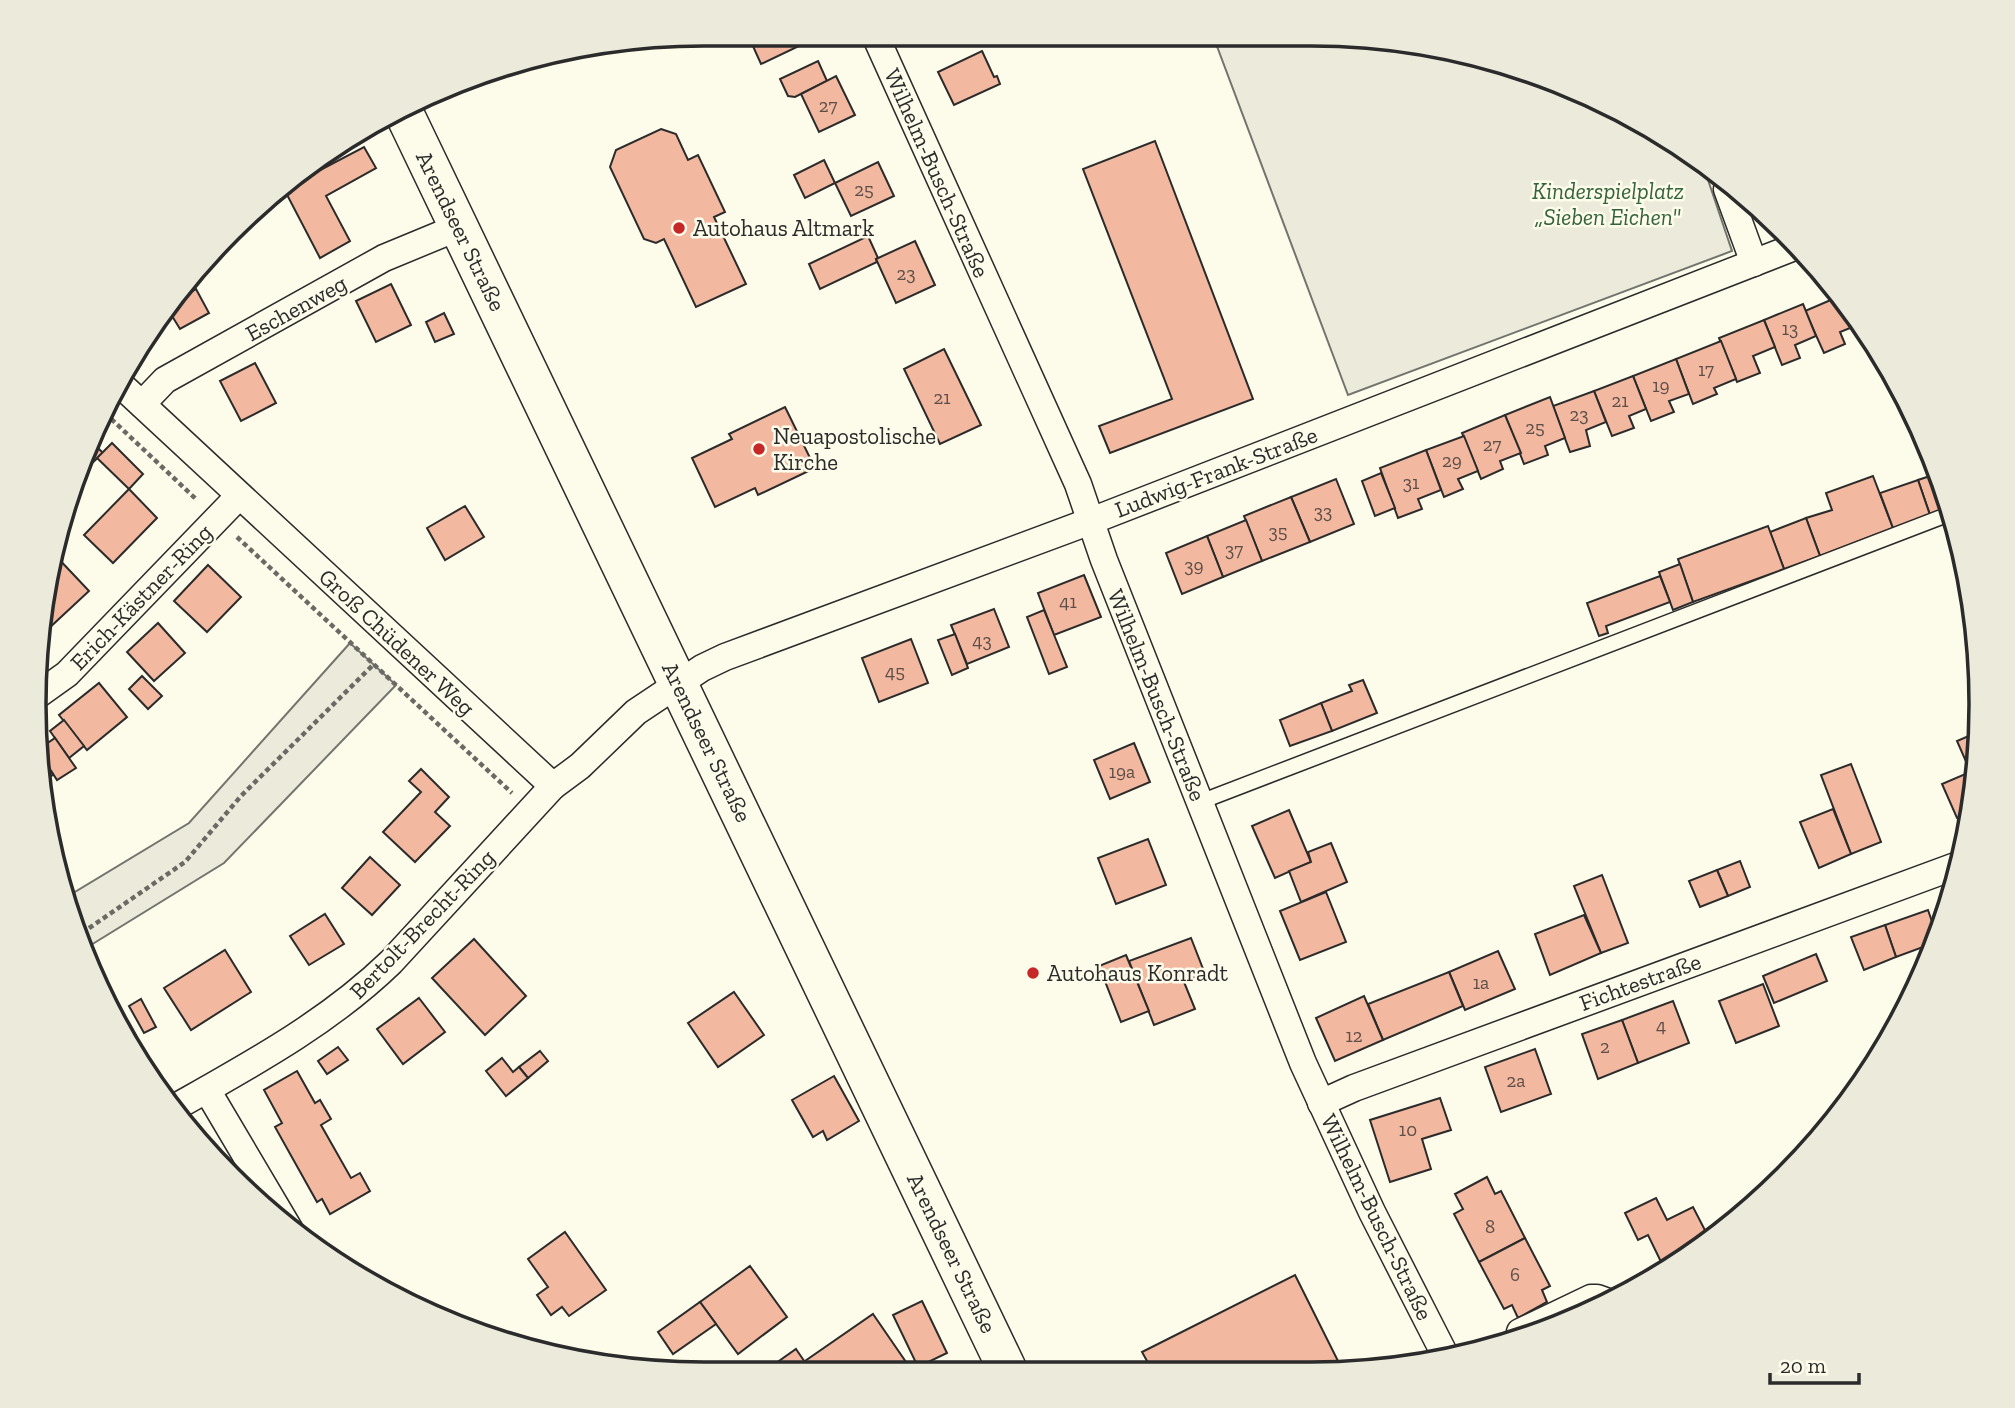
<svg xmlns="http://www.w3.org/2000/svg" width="2015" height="1408" font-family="'Zilla Slab',serif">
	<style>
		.green { fill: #ecebdb; stroke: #74746e; stroke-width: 2 }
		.building { fill: #f2b8a0; stroke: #2b2b2b; stroke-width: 2 }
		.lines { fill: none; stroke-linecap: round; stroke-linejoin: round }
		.service-casing { stroke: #2b2b2b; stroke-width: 17 }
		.minor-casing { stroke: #2b2b2b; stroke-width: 29 }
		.primary-casing { stroke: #2b2b2b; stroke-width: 41 }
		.path { stroke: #6a6964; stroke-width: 4.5; stroke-dasharray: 5 3.5; stroke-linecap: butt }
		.service { stroke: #fdfbea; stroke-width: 14 }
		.minor { stroke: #fdfbea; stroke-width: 26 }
		.primary { stroke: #fdfbea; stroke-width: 38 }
		.poi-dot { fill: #c62828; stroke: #fdfbea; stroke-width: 2.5 }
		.labels { text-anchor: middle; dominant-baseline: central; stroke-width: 5; stroke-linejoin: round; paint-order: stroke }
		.number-label { font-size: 19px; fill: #5d4e48 }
		.street-label { font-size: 23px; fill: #2b2b2b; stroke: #fdfbea }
		.park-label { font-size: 23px; font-style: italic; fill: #34623c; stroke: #fdfbea }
		.poi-label { font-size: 23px; fill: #2b2b2b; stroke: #fdfbea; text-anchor: start }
		.rim { fill: none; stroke: #2b2b2b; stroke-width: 3.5 }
	</style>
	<rect width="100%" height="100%" fill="#fdfbea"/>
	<!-- green -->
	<g class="green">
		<polygon points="1212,33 1311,33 1442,46 1647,123 1705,171 1732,251 1348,395"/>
		<polygon points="350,643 396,685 224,863 86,948 70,895 189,823"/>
	</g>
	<!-- building -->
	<g class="building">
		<polygon points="747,33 821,33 822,35 761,64"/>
		<polygon points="982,51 994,77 997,76 1000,84 954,105 938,72"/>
		<polygon points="818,61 827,81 795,97 788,96 780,79"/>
		<polygon points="836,76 855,115 819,132 801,94"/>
		<polygon points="661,129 676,134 688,160 698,155 725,212 714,217 746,284 696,307 664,239 656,243 644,239 610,167 616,150"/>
		<polygon points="1155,141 1253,399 1110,453 1099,426 1172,399 1083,169"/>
		<polygon points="364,147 376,168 326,196 350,241 320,258 284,189"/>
		<polygon points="824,160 835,183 805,198 794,175"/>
		<polygon points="878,162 894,196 851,216 835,183"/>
		<polygon points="868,236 878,258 876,259 877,262 820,289 809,264"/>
		<polygon points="915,241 935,285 896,303 876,259"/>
		<polygon points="391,284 411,325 376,342 356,301"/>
		<polygon points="196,289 209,313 180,329 169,311 176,300"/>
		<polygon points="1840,296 1860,324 1840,332 1845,344 1824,353 1805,311"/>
		<polygon points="1803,304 1816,336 1795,345 1800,358 1782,365 1764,320"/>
		<polygon points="444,313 454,334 435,342 426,322"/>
		<polygon points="1764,320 1775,347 1753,356 1760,373 1737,382 1719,338"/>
		<polygon points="1721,341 1736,379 1714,388 1717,394 1693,404 1676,359"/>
		<polygon points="944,349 981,425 940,444 904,369"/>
		<polygon points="1676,359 1689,394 1669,401 1674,412 1651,421 1633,376"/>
		<polygon points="255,363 276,403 241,421 220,381"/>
		<polygon points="1633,376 1646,409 1629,416 1634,428 1612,436 1594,391"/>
		<polygon points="1594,391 1606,422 1586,430 1590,446 1570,452 1553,406"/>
		<polygon points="1550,397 1565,438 1545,446 1548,455 1524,464 1505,415"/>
		<polygon points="785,407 815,468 758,495 755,488 715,507 692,458 732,439 729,434"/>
		<polygon points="1505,415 1521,453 1500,461 1503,469 1481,479 1462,433"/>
		<polygon points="1464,436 1478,471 1458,479 1463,489 1444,497 1426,450"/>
		<polygon points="90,440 103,453 91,464 82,455 84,447"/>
		<polygon points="112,443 143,474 129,489 97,458"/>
		<polygon points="1426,450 1441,490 1418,499 1422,509 1398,518 1380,468"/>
		<polygon points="1381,473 1395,508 1375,516 1362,481"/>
		<polygon points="1939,473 1946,488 1951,508 1930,515 1918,480"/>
		<polygon points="1873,476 1893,528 1820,556 1806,518 1832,510 1826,493"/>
		<polygon points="1336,479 1354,524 1310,542 1291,497"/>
		<polygon points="1918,480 1930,515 1893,528 1880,493"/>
		<polygon points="129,489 157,518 113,563 84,535"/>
		<polygon points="1291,497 1310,542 1262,561 1244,516"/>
		<polygon points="465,506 484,537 445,560 427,528"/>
		<polygon points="1806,518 1820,556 1784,569 1770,532"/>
		<polygon points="1246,520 1262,561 1223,577 1207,536"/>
		<polygon points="1768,526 1784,569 1693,602 1678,559"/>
		<polygon points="1207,536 1223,577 1182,594 1166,553"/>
		<polygon points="55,555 89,591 47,630 39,622 39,616"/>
		<polygon points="1680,564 1693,602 1673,610 1659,572"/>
		<polygon points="208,565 241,597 207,632 174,601"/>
		<polygon points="1084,575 1101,617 1054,635 1038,593"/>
		<polygon points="1660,576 1670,602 1606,626 1608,633 1599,636 1587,603"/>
		<polygon points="994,609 1009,647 967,664 951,625"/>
		<polygon points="1044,610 1067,667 1049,674 1027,617"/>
		<polygon points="158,623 185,653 154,681 127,652"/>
		<polygon points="955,634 968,668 952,675 938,640"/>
		<polygon points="911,639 928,683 879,702 862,658"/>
		<polygon points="142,676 162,696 148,709 129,689"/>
		<polygon points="1363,680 1377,713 1332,731 1321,703 1352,691 1349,685"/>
		<polygon points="99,683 127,717 87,750 59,715"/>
		<polygon points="1321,703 1332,731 1290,746 1280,720"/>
		<polygon points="64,720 84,746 69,758 50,731"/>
		<polygon points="1978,732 1980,747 1975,782 1957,741"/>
		<polygon points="55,738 76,768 57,780 39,752 39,749"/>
		<polygon points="1134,743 1150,782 1110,799 1094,760"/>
		<polygon points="39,752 53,775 39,783"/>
		<polygon points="1851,764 1881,842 1851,854 1821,775"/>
		<polygon points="421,769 449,797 435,812 450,826 415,862 383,832 421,792 409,781"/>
		<polygon points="1970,772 1975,783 1970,812 1957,818 1942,784"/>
		<polygon points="1833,809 1851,854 1819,868 1800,822"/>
		<polygon points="1289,810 1311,862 1275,878 1252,826"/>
		<polygon points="1148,839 1166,885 1116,904 1098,858"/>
		<polygon points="1331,843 1347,882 1301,902 1289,871 1311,862 1308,852"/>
		<polygon points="370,857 400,885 372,915 342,888"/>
		<polygon points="1740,861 1750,887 1728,896 1717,870"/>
		<polygon points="1717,870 1728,896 1700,907 1689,881"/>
		<polygon points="1602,875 1628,943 1601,953 1574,886"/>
		<polygon points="1326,892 1346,942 1300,960 1280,911"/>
		<polygon points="1928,910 1937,936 1934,943 1896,957 1885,925"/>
		<polygon points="325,914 344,944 309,965 290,936"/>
		<polygon points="1584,915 1601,953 1550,975 1535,934"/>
		<polygon points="1885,925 1896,957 1864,970 1851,937"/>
		<polygon points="1191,938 1205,974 1184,982 1195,1009 1154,1025 1129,961"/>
		<polygon points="474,939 526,996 485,1035 432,978"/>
		<polygon points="225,950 251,992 191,1030 164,988"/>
		<polygon points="1498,951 1515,989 1465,1010 1449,972"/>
		<polygon points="1816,954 1827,981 1774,1003 1763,976"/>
		<polygon points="1126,955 1149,1011 1121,1022 1099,966"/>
		<polygon points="1449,972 1463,1006 1383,1040 1368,1004"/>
		<polygon points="1763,984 1779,1026 1736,1043 1719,1001"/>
		<polygon points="734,992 764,1035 718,1067 688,1023"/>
		<polygon points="1364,996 1383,1040 1335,1061 1316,1018"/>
		<polygon points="419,998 445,1032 403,1064 377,1029"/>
		<polygon points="141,999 156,1027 144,1033 129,1006"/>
		<polygon points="1673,1001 1689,1043 1638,1063 1622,1020"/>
		<polygon points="1622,1020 1638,1063 1598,1079 1582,1034"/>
		<polygon points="338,1047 348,1060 327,1074 318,1061"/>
		<polygon points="1535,1049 1551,1094 1501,1112 1485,1067"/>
		<polygon points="540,1051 548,1061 528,1078 519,1067"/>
		<polygon points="502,1058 513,1072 519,1067 528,1078 506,1096 486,1071"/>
		<polygon points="297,1071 315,1103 320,1100 331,1119 321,1125 351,1178 360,1173 370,1191 330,1214 322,1199 317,1202 275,1127 282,1123 264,1090"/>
		<polygon points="834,1076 859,1121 827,1140 823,1131 813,1137 792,1100"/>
		<polygon points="1440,1098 1451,1130 1422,1139 1431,1169 1390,1182 1370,1120"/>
		<polygon points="1487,1177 1495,1194 1501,1191 1525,1238 1479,1262 1454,1214 1463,1209 1455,1194"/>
		<polygon points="1656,1198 1667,1220 1693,1207 1709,1238 1664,1268 1648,1235 1638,1240 1625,1213"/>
		<polygon points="565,1232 606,1290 569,1316 562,1307 551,1315 537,1295 548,1287 528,1259"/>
		<polygon points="1525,1238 1550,1286 1542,1290 1547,1302 1518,1318 1512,1305 1504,1309 1479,1262"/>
		<polygon points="750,1266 787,1317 738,1354 700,1302"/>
		<polygon points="1295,1275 1342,1369 1152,1370 1142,1352"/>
		<polygon points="922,1301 947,1353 918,1367 893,1315"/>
		<polygon points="700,1302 716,1324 673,1354 658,1332"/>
		<polygon points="873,1314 906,1362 892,1372 812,1372 805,1361"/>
		<polygon points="796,1349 811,1371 762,1373"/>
	</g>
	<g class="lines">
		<!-- service casing -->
		<g class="service-casing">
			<polyline id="service" points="1200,802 1952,513"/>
		</g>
		<!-- minor casing -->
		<g class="minor-casing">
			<g id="minor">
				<polyline points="874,33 1078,484 1104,560 1303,1063 1372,1212 1445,1355"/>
				<polyline points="1727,189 1754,263"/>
				<polyline points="122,386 553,786 580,766 636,712 702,668 725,657 1091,521 1797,246"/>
				<polyline points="142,404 165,380 384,258 459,227"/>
				<polyline points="39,694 67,674 239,496"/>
				<polyline points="207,1090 291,1232"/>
				<polyline points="1321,1103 1354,1088 1961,864"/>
				<path d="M174,1108C250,1065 328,1023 391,962L553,786"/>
				<polyline points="1520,1332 1591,1298 1597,1298 1611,1303"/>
			</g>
		</g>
		<!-- primary casing -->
		<g class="primary-casing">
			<polyline id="primary" points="404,113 1008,1371"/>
		</g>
		<!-- path -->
		<g class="path">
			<polyline points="105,413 197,500"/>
			<polyline points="237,537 512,793"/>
			<polyline points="82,933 185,862 241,796 373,665"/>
			<polyline points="95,975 162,1082"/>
		</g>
		<!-- service -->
		<use href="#service" class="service"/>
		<!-- minor -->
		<use href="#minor" class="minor"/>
		<!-- primary -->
		<use href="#primary" class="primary"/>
	</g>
	<!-- markers -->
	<g class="poi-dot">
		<circle cx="679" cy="228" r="7"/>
		<circle cx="759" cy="449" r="7"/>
		<circle cx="1033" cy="973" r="7"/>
	</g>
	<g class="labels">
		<!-- number labels -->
		<g class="number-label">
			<text x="828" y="105">27</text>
			<text x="864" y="189">25</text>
			<text x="906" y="273">23</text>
			<text x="1790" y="328">13</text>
			<text x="1706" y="369">17</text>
			<text x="1661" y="385">19</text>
			<text x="942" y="397">21</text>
			<text x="1620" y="400">21</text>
			<text x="1579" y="414">23</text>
			<text x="1535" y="427">25</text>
			<text x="1492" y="444">27</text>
			<text x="1452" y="460">29</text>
			<text x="1411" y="482">31</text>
			<text x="1323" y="511">33</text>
			<text x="1278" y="531">35</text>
			<text x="1234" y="549">37</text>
			<text x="1194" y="565">39</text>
			<text x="1068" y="601">41</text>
			<text x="982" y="640">43</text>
			<text x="895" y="671">45</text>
			<text x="1122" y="771">19a</text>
			<text x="1481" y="982">1a</text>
			<text x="1661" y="1025">4</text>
			<text x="1354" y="1035">12</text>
			<text x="1605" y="1046">2</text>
			<text x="1516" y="1080">2a</text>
			<text x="1408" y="1129">10</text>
			<text x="1490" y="1226">8</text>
			<text x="1515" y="1274">6</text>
		</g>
		<!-- street labels -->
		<g class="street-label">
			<text transform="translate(937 173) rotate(66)">Wilhelm-Busch-Straße</text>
			<text transform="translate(461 231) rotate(64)">Arendseer Straße</text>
			<text transform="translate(296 308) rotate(-29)">Eschenweg</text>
			<text transform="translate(1216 472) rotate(-21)">Ludwig-Frank-Straße</text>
			<text transform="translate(141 597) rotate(-46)">Erich-Kästner-Ring</text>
			<text transform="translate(397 642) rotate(43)">Groß Chüdener Weg</text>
			<text transform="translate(1157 695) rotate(68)">Wilhelm-Busch-Straße</text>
			<text transform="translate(707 742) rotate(64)">Arendseer Straße</text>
			<text transform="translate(422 924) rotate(-46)">Bertolt-Brecht-Ring</text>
			<text transform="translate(1640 982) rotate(-20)">Fichtestraße</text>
			<text transform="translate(1377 1217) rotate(64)">Wilhelm-Busch-Straße</text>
			<text transform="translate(952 1253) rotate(64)">Arendseer Straße</text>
		</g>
		<!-- park labels -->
		<g class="park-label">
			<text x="1608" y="191">Kinderspielplatz<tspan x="1608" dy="26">„Sieben Eichen"</tspan></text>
		</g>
		<!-- poi labels -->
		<g class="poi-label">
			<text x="693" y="228">Autohaus Altmark</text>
			<text x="773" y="436">Neuapostolische<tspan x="773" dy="26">Kirche</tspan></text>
			<text x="1047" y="973">Autohaus Konradt</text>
		</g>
	</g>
	<!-- crop -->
	<path d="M0 0H2015V1408H0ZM704 46H1311A658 658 0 0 1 1969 704V704A658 658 0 0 1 1311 1362H704A658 658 0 0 1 46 704V704A658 658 0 0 1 704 46Z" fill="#eceadb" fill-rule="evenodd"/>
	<path class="rim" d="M704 46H1311A658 658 0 0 1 1969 704V704A658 658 0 0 1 1311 1362H704A658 658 0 0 1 46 704V704A658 658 0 0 1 704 46Z"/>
	<!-- scale -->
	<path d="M1770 1373v10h89v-10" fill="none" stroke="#2b2b2b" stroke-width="3.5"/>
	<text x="1780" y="1373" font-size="21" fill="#2b2b2b" stroke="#fdfbea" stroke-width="5" paint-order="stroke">20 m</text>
</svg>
